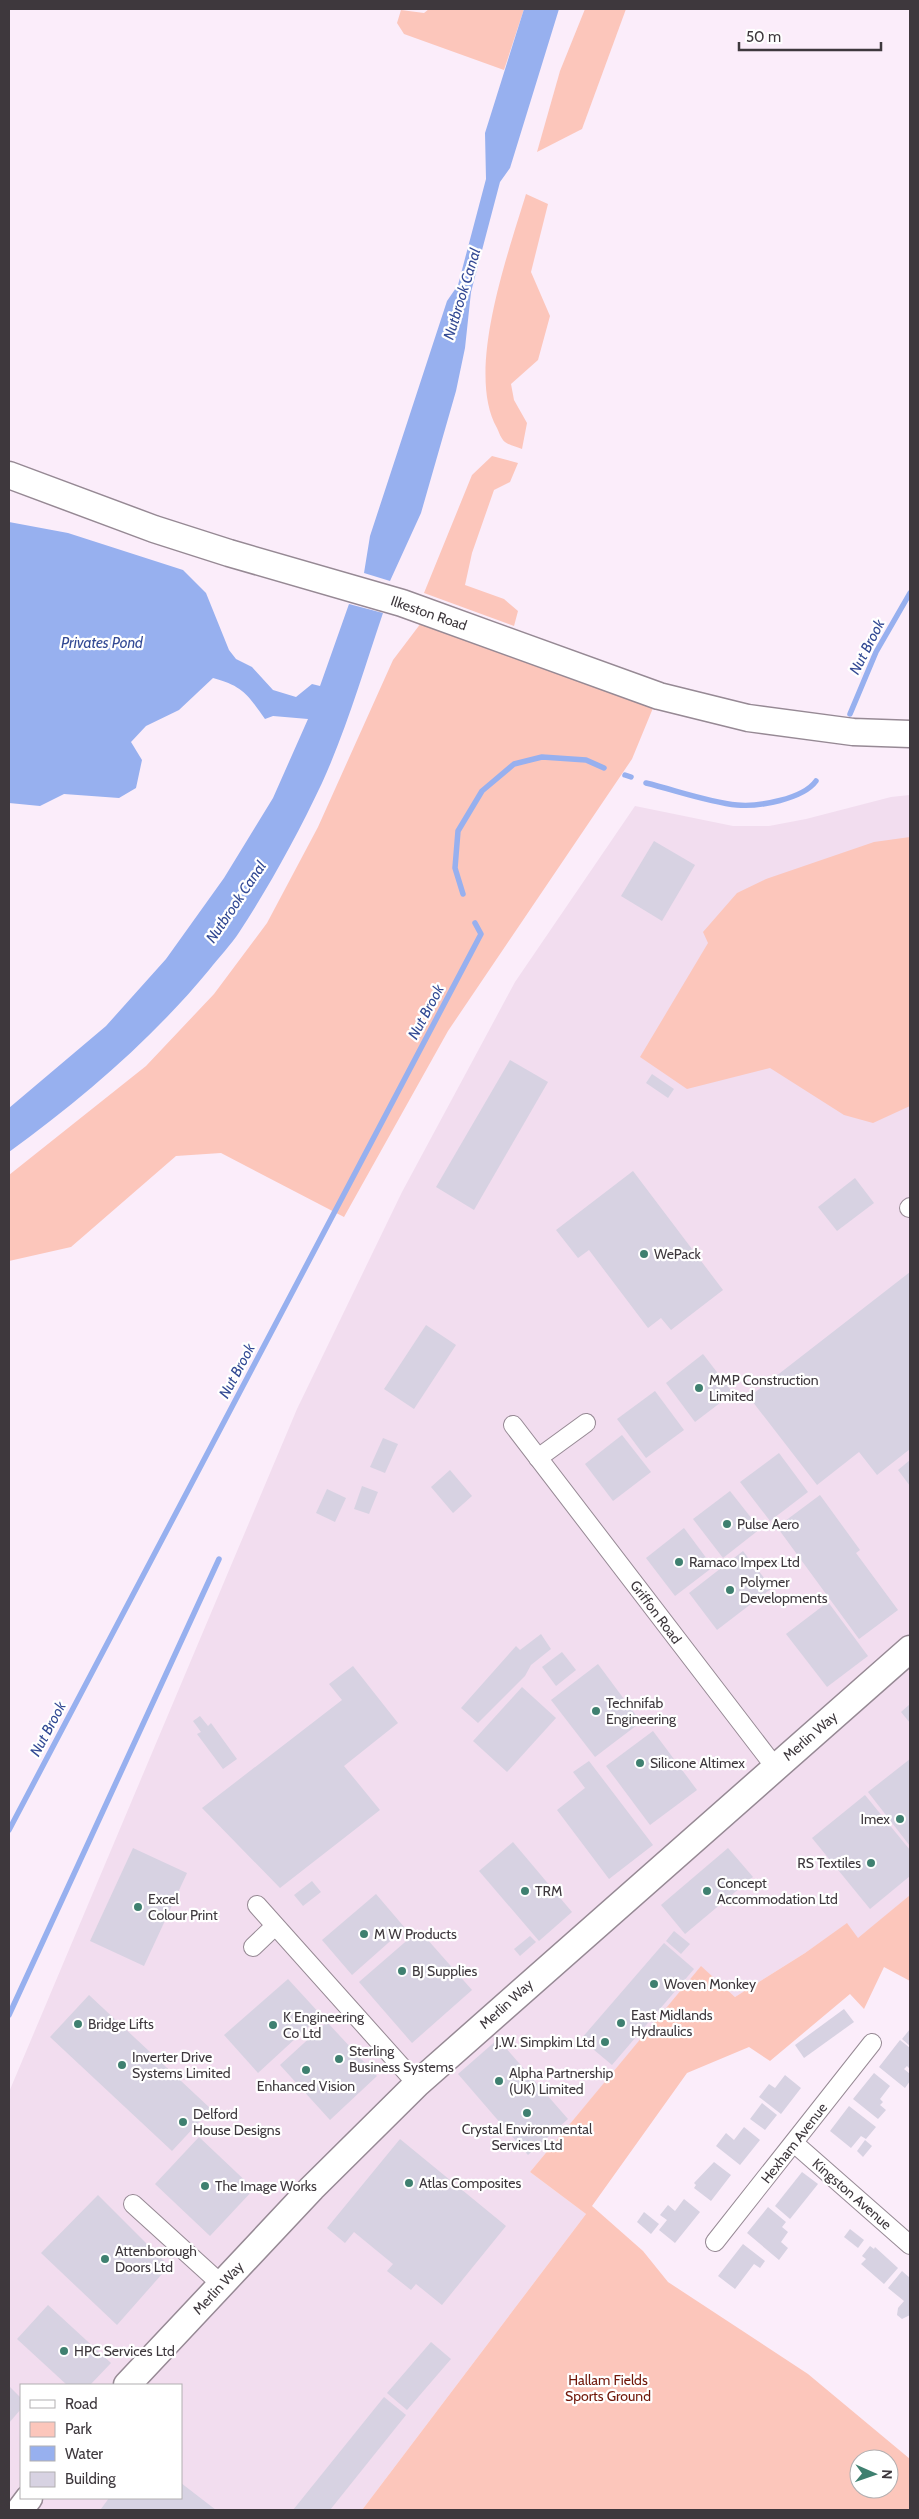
<svg xmlns="http://www.w3.org/2000/svg" width="919" height="2519" font-family="Cabin,sans-serif">
	<style>
		.built { fill: #f2ddef; fill-rule: evenodd }
		.green { fill: #fcc6bb; fill-rule: evenodd }
		.water { fill: #97b0ef }
		.lines { fill: none; stroke-linecap: round; stroke-linejoin: round }
		.stream { stroke: #97b0ef; stroke-width: 5.5 }
		.building { fill: #d7d2e2 }
		.street-casing { stroke: #968994; stroke-width: 20 }
		.secondary-casing { stroke: #968994; stroke-width: 29 }
		.street { stroke: #fff; stroke-width: 18 }
		.secondary { stroke: #fff; stroke-width: 26 }
		.poi-dot { fill: #3f8070; stroke: #fff; stroke-width: 2 }
		.labels { text-anchor: middle; dominant-baseline: central; stroke-width: 4.5; stroke-linejoin: round; paint-order: stroke }
		.street-label { font-size: 14px; fill: #3e383d; stroke: #fff }
		.poi-label { font-size: 14px; fill: #3e383d; stroke: #fff; text-anchor: start }
		.park-label { font-size: 14px; fill: #701709; stroke: #fff }
		.water-label { font-size: 15px; font-style: italic; fill: #334a94; stroke: #fff }
	</style>
	<rect width="100%" height="100%" fill="#fbedfa"/>
	<!-- built -->
	<path class="built" d="M910,795V1895L858,1939L847,1924L805,1953L735,1997L701,1967L530,2172L586,2214L362,2510H9V2092L297,1409L402,1192L515,982L635,806L733,826H769L806,819L891,797ZM21,2385H181V2498H21Z"/>
	<!-- green -->
	<g class="green">
		<polygon points="429,9 524,9 504,70 404,34 397,23 401,10 424,13"/>
		<polygon points="585,9 626,9 582,129 537,152 560,71"/>
		<path d="M526,194L548,204L531,272L550,316L538,360L511,384L514,400L527,423L522,449C517,447 509,445 505,442C501,439 499,432 497,428C465,372 508,254 526,194Z"/>
		<polygon points="492,456 518,463 510,482 494,490 472,553 465,585 504,599 518,611 514,626 424,593 472,475"/>
		<polygon points="421,623 653,708 632,759 448,1031 344,1217 221,1153 176,1156 71,1247 9,1261 9,1175 146,1066 214,994 267,923 318,827 393,660"/>
		<polygon points="910,837 910,1106 873,1123 844,1115 770,1068 687,1089 640,1057 708,943 703,932 737,893 766,879 874,842"/>
		<path d="M910,1895V1981L884,1967L864,2009L850,1994L770,2061L749,2047L687,2073L592,2206L643,2251L668,2282L808,2374L910,2459V2510H362L586,2214L530,2172L701,1966L735,1997L805,1953L847,1923L858,1938ZM859,2459H889V2489H859Z"/>
	</g>
	<!-- water -->
	<g class="water">
		<polygon points="524,9 559,9 510,168 500,182 471,292 465,348 456,391 421,513 390,581 364,573 370,536 447,301 458,285 486,179 485,133"/>
		<path d="M9,522L68,533L183,570L206,593L229,650L236,659L252,667L273,690L296,697L312,684L320,686L349,604L383,613C364,669 347,728 322,783C298,834 270,885 240,931C231,945 219,957 209,970C152,1039 82,1099 9,1152V1108L106,1026L166,959L224,878L273,798L308,719L273,716L265,719C248,695 243,686 213,678L179,710L146,726L131,742L142,760L136,788L119,798L64,794L40,806L9,803Z"/>
	</g>
	<g class="lines">
		<!-- stream -->
		<g class="stream">
			<polyline points="850,714 876,652 910,593"/>
			<polyline points="625,775 631,777"/>
			<path d="M646,783C675,790 708,802 737,805C759,807 803,799 816,781"/>
			<polyline points="463,894 455,868 458,831 482,791 514,764 542,757 586,760 604,768"/>
			<polyline points="9,1830 481,934 475,923"/>
			<polyline points="9,2015 219,1559"/>
		</g>
	</g>
	<!-- building -->
	<g class="building">
		<polygon points="654,841 695,865 662,921 621,896"/>
		<polygon points="510,1060 548,1082 474,1210 436,1187"/>
		<polygon points="652,1074 674,1089 668,1098 646,1083"/>
		<polygon points="633,1171 723,1290 671,1330 661,1318 648,1328 589,1250 578,1258 556,1230"/>
		<polygon points="855,1178 874,1203 837,1231 818,1207"/>
		<polygon points="910,1272 910,1449 877,1475 859,1452 817,1485 749,1397"/>
		<polygon points="426,1325 456,1345 414,1409 384,1389"/>
		<polygon points="703,1354 733,1393 695,1422 666,1383"/>
		<polygon points="655,1391 684,1430 646,1458 617,1419"/>
		<polygon points="622,1435 651,1472 613,1501 585,1464"/>
		<polygon points="383,1438 398,1444 385,1473 370,1467"/>
		<polygon points="779,1453 808,1492 770,1521 740,1482"/>
		<polygon points="910,1460 910,1486 898,1470"/>
		<polygon points="450,1470 472,1496 453,1513 431,1487"/>
		<polygon points="362,1486 378,1492 369,1514 354,1509"/>
		<polygon points="327,1489 346,1498 335,1522 316,1513"/>
		<polygon points="730,1491 760,1529 723,1558 693,1519"/>
		<polygon points="820,1495 860,1550 856,1553 898,1610 859,1639 777,1527"/>
		<polygon points="684,1528 713,1567 675,1596 646,1558"/>
		<polygon points="743,1551 772,1588 717,1630 689,1593"/>
		<polygon points="828,1602 868,1656 827,1687 786,1634"/>
		<polygon points="541,1634 551,1649 531,1665 525,1676 478,1723 461,1708 516,1646 520,1650"/>
		<polygon points="562,1652 576,1670 556,1686 542,1667"/>
		<polygon points="598,1664 641,1722 595,1757 551,1700"/>
		<polygon points="353,1666 398,1723 344,1766 380,1810 280,1888 202,1808 342,1700 329,1684"/>
		<polygon points="522,1687 556,1718 507,1772 473,1741"/>
		<polygon points="910,1704 910,1723 901,1712"/>
		<polygon points="200,1716 208,1726 211,1723 237,1759 223,1769 197,1734 201,1732 193,1721"/>
		<polygon points="653,1731 697,1790 650,1825 606,1766"/>
		<polygon points="910,1759 910,1846 868,1792"/>
		<polygon points="589,1761 653,1845 609,1879 557,1810 585,1788 573,1772"/>
		<polygon points="865,1795 910,1850 910,1876 870,1909 812,1838"/>
		<polygon points="513,1842 572,1912 539,1941 479,1871"/>
		<polygon points="133,1848 187,1873 144,1966 90,1941"/>
		<polygon points="728,1848 753,1877 685,1934 661,1905"/>
		<polygon points="312,1881 321,1892 303,1906 294,1895"/>
		<polygon points="376,1894 405,1928 352,1975 322,1940"/>
		<polygon points="419,1930 472,1990 412,2043 359,1982"/>
		<polygon points="674,1931 690,1944 681,1954 666,1941"/>
		<polygon points="530,1936 536,1942 520,1956 514,1949"/>
		<polygon points="664,1943 694,1969 612,2065 581,2039"/>
		<polygon points="288,1979 321,2015 258,2073 224,2035"/>
		<polygon points="89,1995 211,2109 172,2151 50,2037"/>
		<polygon points="844,2009 854,2022 804,2058 795,2045"/>
		<polygon points="327,2022 377,2076 330,2120 280,2065"/>
		<polygon points="910,2029 910,2046 902,2039"/>
		<polygon points="498,2039 568,2119 528,2155 458,2074"/>
		<polygon points="900,2040 910,2048 910,2069 907,2066 904,2069 910,2074 910,2081 905,2088 879,2067"/>
		<polygon points="874,2073 890,2086 880,2099 883,2102 880,2105 886,2110 878,2119 853,2099"/>
		<polygon points="785,2075 801,2088 781,2114 759,2097 769,2084 775,2088"/>
		<polygon points="762,2103 777,2115 765,2130 750,2119"/>
		<polygon points="849,2106 876,2127 866,2139 861,2136 851,2148 830,2131"/>
		<polygon points="744,2127 760,2140 740,2165 716,2146 726,2133 734,2140"/>
		<polygon points="199,2137 254,2189 210,2236 155,2184"/>
		<polygon points="400,2139 506,2226 442,2305 416,2284 411,2290 387,2271 393,2264 354,2232 345,2243 327,2228"/>
		<polygon points="865,2140 872,2146 863,2157 857,2151"/>
		<polygon points="714,2162 731,2175 711,2201 694,2188 696,2185 694,2183"/>
		<polygon points="802,2172 818,2184 790,2219 775,2206"/>
		<polygon points="98,2195 169,2266 117,2325 41,2253"/>
		<polygon points="684,2199 700,2212 675,2243 659,2230 667,2220 660,2215 668,2205 675,2211"/>
		<polygon points="768,2207 786,2222 782,2227 788,2232 781,2242 788,2248 779,2260 747,2233"/>
		<polygon points="644,2212 659,2224 651,2234 637,2222"/>
		<polygon points="850,2229 864,2240 858,2248 844,2237"/>
		<polygon points="743,2244 765,2261 760,2268 754,2264 735,2289 718,2276"/>
		<polygon points="870,2246 874,2249 875,2247 898,2268 884,2284 861,2264 866,2259 862,2256"/>
		<polygon points="902,2271 910,2278 910,2315 902,2319 897,2315 898,2308 904,2301 888,2288"/>
		<polygon points="48,2305 111,2363 90,2385 67,2385 17,2339"/>
		<polygon points="431,2342 451,2359 407,2410 387,2393"/>
		<polygon points="9,2386 21,2398 21,2409 9,2423"/>
		<polygon points="384,2397 406,2415 330,2510 293,2510"/>
		<polygon points="181,2483 216,2510 101,2509 109,2498 181,2498"/>
	</g>
	<g class="lines">
		<!-- street casing -->
		<g class="street-casing">
			<g id="street">
				<polyline points="909,1208 910,1207"/>
				<polyline points="513,1425 775,1767"/>
				<polyline points="538,1458 586,1423"/>
				<polyline points="257,1905 417,2084"/>
				<polyline points="253,1947 275,1926"/>
				<polyline points="794,2143 910,2245"/>
				<polyline points="133,2204 221,2284"/>
				<polyline points="715,2242 872,2043"/>
			</g>
		</g>
		<!-- secondary casing -->
		<g class="secondary-casing">
			<g id="secondary">
				<polyline points="9,475 154,529 229,553 402,603 659,696 748,718 853,732 910,734"/>
				<polyline points="127,2385 312,2188 417,2084 910,1649"/>
				<polyline points="20,2510 29,2498"/>
			</g>
		</g>
		<!-- street -->
		<use href="#street" class="street"/>
		<!-- secondary -->
		<use href="#secondary" class="secondary"/>
	</g>
	<!-- markers -->
	<g class="poi-dot">
		<circle cx="644" cy="1254" r="5"/>
		<circle cx="699" cy="1388" r="5"/>
		<circle cx="727" cy="1524" r="5"/>
		<circle cx="679" cy="1562" r="5"/>
		<circle cx="730" cy="1590" r="5"/>
		<circle cx="596" cy="1711" r="5"/>
		<circle cx="640" cy="1763" r="5"/>
		<circle cx="900" cy="1819" r="5"/>
		<circle cx="871" cy="1863" r="5"/>
		<circle cx="525" cy="1891" r="5"/>
		<circle cx="707" cy="1891" r="5"/>
		<circle cx="138" cy="1907" r="5"/>
		<circle cx="364" cy="1934" r="5"/>
		<circle cx="402" cy="1971" r="5"/>
		<circle cx="654" cy="1984" r="5"/>
		<circle cx="621" cy="2023" r="5"/>
		<circle cx="78" cy="2024" r="5"/>
		<circle cx="273" cy="2025" r="5"/>
		<circle cx="605" cy="2042" r="5"/>
		<circle cx="339" cy="2059" r="5"/>
		<circle cx="122" cy="2065" r="5"/>
		<circle cx="306" cy="2070" r="5"/>
		<circle cx="499" cy="2081" r="5"/>
		<circle cx="527" cy="2113" r="5"/>
		<circle cx="183" cy="2122" r="5"/>
		<circle cx="409" cy="2183" r="5"/>
		<circle cx="205" cy="2186" r="5"/>
		<circle cx="105" cy="2259" r="5"/>
		<circle cx="64" cy="2351" r="5"/>
	</g>
	<g class="labels">
		<!-- street labels -->
		<g class="street-label">
			<text transform="translate(429 613) rotate(19)">Ilkeston Road</text>
			<text transform="translate(656 1612) rotate(53)">Griffon Road</text>
			<text transform="translate(810 1736) rotate(-41)">Merlin Way</text>
			<text transform="translate(506 2004) rotate(-42)">Merlin Way</text>
			<text transform="translate(794 2143) rotate(-52)">Hexham Avenue</text>
			<text transform="translate(852 2194) rotate(41)">Kingston Avenue</text>
			<text transform="translate(218 2288) rotate(-47)">Merlin Way</text>
		</g>
		<!-- poi labels -->
		<g class="poi-label">
			<text x="654" y="1254">WePack</text>
			<text x="709" y="1380">MMP Construction<tspan x="709" dy="16">Limited</tspan></text>
			<text x="737" y="1524">Pulse Aero</text>
			<text x="689" y="1562">Ramaco Impex Ltd</text>
			<text x="740" y="1582">Polymer<tspan x="740" dy="16">Developments</tspan></text>
			<text x="606" y="1703">Technifab<tspan x="606" dy="16">Engineering</tspan></text>
			<text x="650" y="1763">Silicone Altimex</text>
			<text x="890" y="1819" text-anchor="end">Imex</text>
			<text x="861" y="1863" text-anchor="end">RS Textiles</text>
			<text x="717" y="1883">Concept<tspan x="717" dy="16">Accommodation Ltd</tspan></text>
			<text x="535" y="1891">TRM</text>
			<text x="148" y="1899">Excel<tspan x="148" dy="16">Colour Print</tspan></text>
			<text x="374" y="1934">M W Products</text>
			<text x="412" y="1971">BJ Supplies</text>
			<text x="664" y="1984">Woven Monkey</text>
			<text x="631" y="2015">East Midlands<tspan x="631" dy="16">Hydraulics</tspan></text>
			<text x="283" y="2017">K Engineering<tspan x="283" dy="16">Co Ltd</tspan></text>
			<text x="88" y="2024">Bridge Lifts</text>
			<text x="595" y="2042" text-anchor="end">J.W. Simpkim Ltd</text>
			<text x="349" y="2051">Sterling<tspan x="349" dy="16">Business Systems</tspan></text>
			<text x="132" y="2057">Inverter Drive<tspan x="132" dy="16">Systems Limited</tspan></text>
			<text x="509" y="2073">Alpha Partnership<tspan x="509" dy="16">(UK) Limited</tspan></text>
			<text x="306" y="2086" text-anchor="middle">Enhanced Vision</text>
			<text x="193" y="2114">Delford<tspan x="193" dy="16">House Designs</tspan></text>
			<text x="527" y="2129" text-anchor="middle">Crystal Environmental<tspan x="527" dy="16">Services Ltd</tspan></text>
			<text x="419" y="2183">Atlas Composites</text>
			<text x="215" y="2186">The Image Works</text>
			<text x="115" y="2251">Attenborough<tspan x="115" dy="16">Doors Ltd</tspan></text>
			<text x="74" y="2351">HPC Services Ltd</text>
		</g>
		<!-- park labels -->
		<g class="park-label">
			<text x="608" y="2380">Hallam Fields<tspan x="608" dy="16">Sports Ground</tspan></text>
		</g>
		<!-- water labels -->
		<g class="water-label">
			<text transform="translate(462 294) rotate(-73)">Nutbrook Canal</text>
			<text x="102" y="643">Privates Pond</text>
			<text transform="translate(867 647) rotate(-63)">Nut Brook</text>
			<text transform="translate(236 902) rotate(-56)">Nutbrook Canal</text>
			<text transform="translate(426 1012) rotate(-62)">Nut Brook</text>
			<text transform="translate(237 1371) rotate(-62)">Nut Brook</text>
			<text transform="translate(48 1729) rotate(-62)">Nut Brook</text>
		</g>
	</g>
	<!-- border -->
	<rect width="919" height="2519" fill="none" stroke="#3e383d" stroke-width="20"/>
	<!-- legend -->
	<rect x="20" y="2384" width="162" height="115" fill="#ffffff" stroke="#b2afb1"/>
	<rect x="30" y="2400" width="25" height="8" fill="#ffffff" stroke="#b2afb1"/>
	<text x="65" y="2409" font-size="15" fill="#3e383d">Road</text>
	<rect x="30" y="2422" width="25" height="15" fill="#fcc6bb" stroke="#b2afb1"/>
	<text x="65" y="2434" font-size="15" fill="#3e383d">Park</text>
	<rect x="30" y="2446" width="25" height="15" fill="#97b0ef" stroke="#b2afb1"/>
	<text x="65" y="2459" font-size="15" fill="#3e383d">Water</text>
	<rect x="30" y="2472" width="25" height="15" fill="#d7d2e2" stroke="#b2afb1"/>
	<text x="65" y="2484" font-size="15" fill="#3e383d">Building</text>
	<!-- north arrow -->
	<g transform="translate(874 2474) rotate(92)"><circle r="24" fill="#ffffff" stroke="#b2afb1"/>
	<path d="M0-4L9 19L0 12L-9 19Z" fill="#3f8070"/>
	<text y="-8" font-size="14" font-weight="bold" text-anchor="middle" fill="#3e383d">N</text>
	</g>
	<!-- scale -->
	<path d="M739 42v8h142v-8" fill="none" stroke="#3e383d" stroke-width="2.5"/>
	<text x="746" y="42" font-size="15" fill="#3e383d" stroke="#ffffff" stroke-width="4" paint-order="stroke">50 m</text>
</svg>
